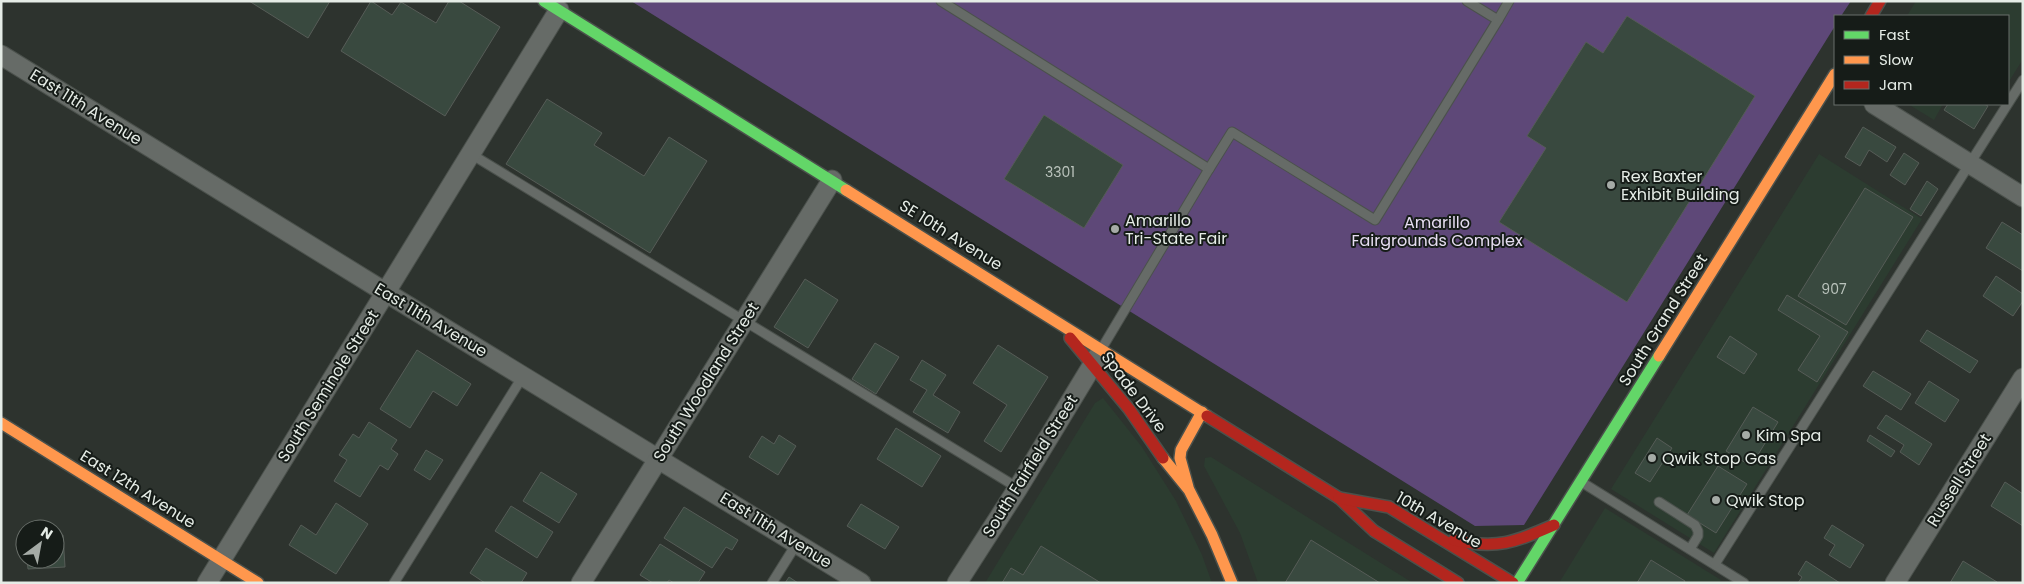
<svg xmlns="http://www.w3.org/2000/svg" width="2024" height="584" font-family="Poppins,sans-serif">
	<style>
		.built { fill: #2c3c30 }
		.green { fill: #5e4878 }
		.building { fill: #39493f; stroke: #565c57 }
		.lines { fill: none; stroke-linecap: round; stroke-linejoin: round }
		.lane-casing { stroke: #4b514c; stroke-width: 11 }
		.street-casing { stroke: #4b514c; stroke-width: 21 }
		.fast-casing { stroke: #4b514c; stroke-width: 14 }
		.slow-casing { stroke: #4b514c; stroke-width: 14 }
		.jam-casing { stroke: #4b514c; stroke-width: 14 }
		.lane { stroke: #666b67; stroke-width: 9 }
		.street { stroke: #666b67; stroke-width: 19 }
		.fast { stroke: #63d668; stroke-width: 11 }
		.slow { stroke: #ff974d; stroke-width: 11 }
		.jam { stroke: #b3261e; stroke-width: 11 }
		.poi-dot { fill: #a5aba6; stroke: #161c18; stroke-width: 2 }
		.labels { text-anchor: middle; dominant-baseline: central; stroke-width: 4; stroke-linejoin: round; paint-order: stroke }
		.number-label { font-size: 14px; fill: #bac3bc }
		.street-label { font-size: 16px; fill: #e5ece6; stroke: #161c18 }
		.poi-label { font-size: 16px; fill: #e5ece6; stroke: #161c18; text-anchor: start }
		.park-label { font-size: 16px; fill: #e6ddf1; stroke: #161c18 }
	</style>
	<rect width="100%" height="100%" fill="#2d332e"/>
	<!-- built -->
	<g class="built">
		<polygon points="1916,1 2023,1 2023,59 2008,83 2008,16 1907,16"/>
		<polygon points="1908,104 1943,104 1934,120"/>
		<polygon points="1819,154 1922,219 1714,553 1611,489"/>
		<polygon points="1103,398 1142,447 1176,501 1202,555 1212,583 985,583 1095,403"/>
		<polygon points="1211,457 1413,583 1258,583 1240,533 1204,466 1205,458"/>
		<polygon points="1605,508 1721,580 1719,583 1559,583"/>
	</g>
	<!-- green -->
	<polygon class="green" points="631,1 1851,1 1841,16 1835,16 1835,26 1524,525 1475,526"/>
	<!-- building -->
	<g class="building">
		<polygon points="249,1 330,1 308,38"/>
		<polygon points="371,1 392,15 401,2 436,23 449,1 459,1 500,27 445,116 341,51"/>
		<polygon points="1627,16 1755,96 1627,302 1499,222 1546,148 1527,136 1586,42 1603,53"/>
		<polygon points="547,99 602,133 594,145 644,176 669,137 707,161 650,253 506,164"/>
		<polygon points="1948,104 1984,104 1988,106 1974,129 1944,110"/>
		<polygon points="1044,115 1123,165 1084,228 1004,179"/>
		<polygon points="1863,127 1896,147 1887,162 1869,150 1860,166 1845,157"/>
		<polygon points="1904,153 1919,163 1905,185 1890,175"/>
		<polygon points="1927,181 1938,189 1921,216 1910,209"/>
		<polygon points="1865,188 1913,217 1846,325 1798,296"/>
		<polygon points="2002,222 2023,235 2023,271 1986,248"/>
		<polygon points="1996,276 2023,294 2023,301 2013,316 1983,296"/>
		<polygon points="805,279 838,300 808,348 774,327"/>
		<polygon points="1787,295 1848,332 1817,382 1798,370 1820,336 1778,310"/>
		<polygon points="1927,330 1978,361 1970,373 1920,341"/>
		<polygon points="1730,336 1757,354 1744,374 1717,357"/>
		<polygon points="875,343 899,357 876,394 852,379"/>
		<polygon points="998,345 1048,377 1001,452 984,441 1007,405 973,383"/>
		<polygon points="417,350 471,384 457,406 433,391 410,428 380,409"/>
		<polygon points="922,360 946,375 933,395 960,412 948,433 913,412 927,390 910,380"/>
		<polygon points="1873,371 1911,394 1901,410 1863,386"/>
		<polygon points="1929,381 1959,400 1945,422 1915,403"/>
		<polygon points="1753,407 1778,422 1751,466 1726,451"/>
		<polygon points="1886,415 1932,444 1919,465 1900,452 1904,445 1877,428"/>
		<polygon points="369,422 397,440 391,449 398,454 388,470 380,465 360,497 334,481 347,460 339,455 353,434 359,438"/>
		<polygon points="896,428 941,456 922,487 877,459"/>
		<polygon points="779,435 796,446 778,475 749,457 762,436 774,444"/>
		<polygon points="1870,435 1895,451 1891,457 1867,441"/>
		<polygon points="1657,438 1672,448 1650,482 1635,473"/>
		<polygon points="426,450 443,460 430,480 414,470"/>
		<polygon points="1718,466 1747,484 1716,533 1687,515"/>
		<polygon points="541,472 577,494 559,523 523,501"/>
		<polygon points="2005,482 2023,494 2023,526 1991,506"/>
		<polygon points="336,503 368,524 336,574 289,545 301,525 316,535"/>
		<polygon points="861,504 899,527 885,549 847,526"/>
		<polygon points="511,506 553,532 537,558 495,531"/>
		<polygon points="684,507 738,540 732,550 726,547 712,568 664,538"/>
		<polygon points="1832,525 1864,545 1850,568 1829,555 1835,545 1824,538"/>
		<polygon points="55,535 63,535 65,567 28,569 27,559 55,559"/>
		<polygon points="1311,540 1380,583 1285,583"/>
		<polygon points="660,544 705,572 698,583 674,583 669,580 667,583 653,583 640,575"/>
		<polygon points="1041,546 1101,583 1002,583 1011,568 1023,575"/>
		<polygon points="486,548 527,573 521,583 485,583 470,573"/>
		<polygon points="1651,560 1685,581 1684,583 1637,583"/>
		<polygon points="1806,561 1840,583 1798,583 1802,577 1798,574"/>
		<polygon points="1963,561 1997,582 1996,583 1950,583"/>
		<polygon points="789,577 798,583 785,583"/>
	</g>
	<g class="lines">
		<!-- lane casing -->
		<g class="lane-casing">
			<g id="lane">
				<polyline points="941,1 1209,169 1102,348"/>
				<polyline points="1467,1 1498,20 1509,1"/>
				<polyline points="471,154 1018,488"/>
				<polyline points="1209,169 1232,132 1375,220 1498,20"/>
				<polyline points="1583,483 1744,583"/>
				<polyline points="1659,502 1695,525 1698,531 1698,536 1690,549"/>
				<polyline points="1715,564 2023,80"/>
				<polyline points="394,583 523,376"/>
				<polyline points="772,583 797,543"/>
			</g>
		</g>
		<!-- street casing -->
		<g class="street-casing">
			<g id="street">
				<polyline points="1,55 385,292 861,583"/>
				<polyline points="1874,104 2023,197"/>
				<polyline points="207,583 559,10"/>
				<polyline points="581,583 832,180"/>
				<polyline points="957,583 1018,488 1098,356"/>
				<polyline points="1895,583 2023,378"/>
			</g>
		</g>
		<!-- fast casing -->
		<g class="fast-casing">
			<g id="fast">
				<polyline points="544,1 846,190"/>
				<polyline points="1517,583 1659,356"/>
			</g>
		</g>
		<!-- slow casing -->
		<g class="slow-casing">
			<g id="slow">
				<polyline points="846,190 1207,416"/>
				<polyline points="1659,356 1835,74"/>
				<polyline points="1,423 258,583"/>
				<polyline points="1163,458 1189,490 1212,535 1232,583"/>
				<polyline points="1188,487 1180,458 1181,450 1202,412"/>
			</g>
		</g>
		<!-- jam casing -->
		<g class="jam-casing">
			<g id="jam">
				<polyline points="1871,16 1880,1"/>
				<polyline points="1070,338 1129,409 1163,458"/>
				<polyline points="1207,416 1339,498 1374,531 1458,583"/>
				<polyline points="1339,498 1389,507 1513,583"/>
				<path d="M1454,540C1497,550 1515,542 1554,525"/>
			</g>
		</g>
		<!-- lane -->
		<use href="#lane" class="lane"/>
		<!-- street -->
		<use href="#street" class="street"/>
		<!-- fast -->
		<use href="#fast" class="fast"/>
		<!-- slow -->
		<use href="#slow" class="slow"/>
		<!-- jam -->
		<use href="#jam" class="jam"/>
	</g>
	<!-- markers -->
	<g class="poi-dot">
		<circle cx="1611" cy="185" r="5"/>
		<circle cx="1115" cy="229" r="5"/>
		<circle cx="1746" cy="435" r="5"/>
		<circle cx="1652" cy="458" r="5"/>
		<circle cx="1716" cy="500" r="5"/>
	</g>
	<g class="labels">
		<!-- number labels -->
		<g class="number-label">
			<text x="1060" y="172">3301</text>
			<text x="1834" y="289">907</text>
		</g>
		<!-- street labels -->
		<g class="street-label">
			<text transform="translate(86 107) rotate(32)">East 11th Avenue</text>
			<text transform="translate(951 235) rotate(32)">SE 10th Avenue</text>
			<text transform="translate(431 320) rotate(31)">East 11th Avenue</text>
			<text transform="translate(1663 320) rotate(-58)">South Grand Street</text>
			<text transform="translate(706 382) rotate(-58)">South Woodland Street</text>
			<text transform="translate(328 386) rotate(-58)">South Seminole Street</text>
			<text transform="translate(1134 392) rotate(53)">Spade Drive</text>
			<text transform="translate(1030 466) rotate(-58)">South Fairfield Street</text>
			<text transform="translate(1959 480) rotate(-58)">Russell Street</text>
			<text transform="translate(138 489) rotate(32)">East 12th Avenue</text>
			<text transform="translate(1439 520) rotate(30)">10th Avenue</text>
			<text transform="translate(776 530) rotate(32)">East 11th Avenue</text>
		</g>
		<!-- poi labels -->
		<g class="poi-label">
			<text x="1621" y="176">Rex Baxter<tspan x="1621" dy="18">Exhibit Building</tspan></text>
			<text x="1125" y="220">Amarillo<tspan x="1125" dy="18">Tri-State Fair</tspan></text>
			<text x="1756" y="435">Kim Spa</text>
			<text x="1662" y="458">Qwik Stop Gas</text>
			<text x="1726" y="500">Qwik Stop</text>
		</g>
		<!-- park labels -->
		<g class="park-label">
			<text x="1437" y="222">Amarillo<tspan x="1437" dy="18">Fairgrounds Complex</tspan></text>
		</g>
	</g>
	<!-- border -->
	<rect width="2024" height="584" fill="none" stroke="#e5ece6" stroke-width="5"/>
	<!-- legend -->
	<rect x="1834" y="15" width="175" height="90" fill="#161c18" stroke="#696f6a"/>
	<rect x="1844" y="31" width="25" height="8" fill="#63d668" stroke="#696f6a"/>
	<text x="1879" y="40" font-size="15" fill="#e5ece6">Fast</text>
	<rect x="1844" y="56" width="25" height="8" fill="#ff974d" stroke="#696f6a"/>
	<text x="1879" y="65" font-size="15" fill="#e5ece6">Slow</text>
	<rect x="1844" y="81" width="25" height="8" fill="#b3261e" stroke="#696f6a"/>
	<text x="1879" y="90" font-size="15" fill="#e5ece6">Jam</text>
	<!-- north arrow -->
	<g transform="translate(40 544) rotate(32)"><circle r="24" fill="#161c18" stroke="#696f6a"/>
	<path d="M0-4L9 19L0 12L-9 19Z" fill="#a5aba6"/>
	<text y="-8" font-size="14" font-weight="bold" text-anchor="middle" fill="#e5ece6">N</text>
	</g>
</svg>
